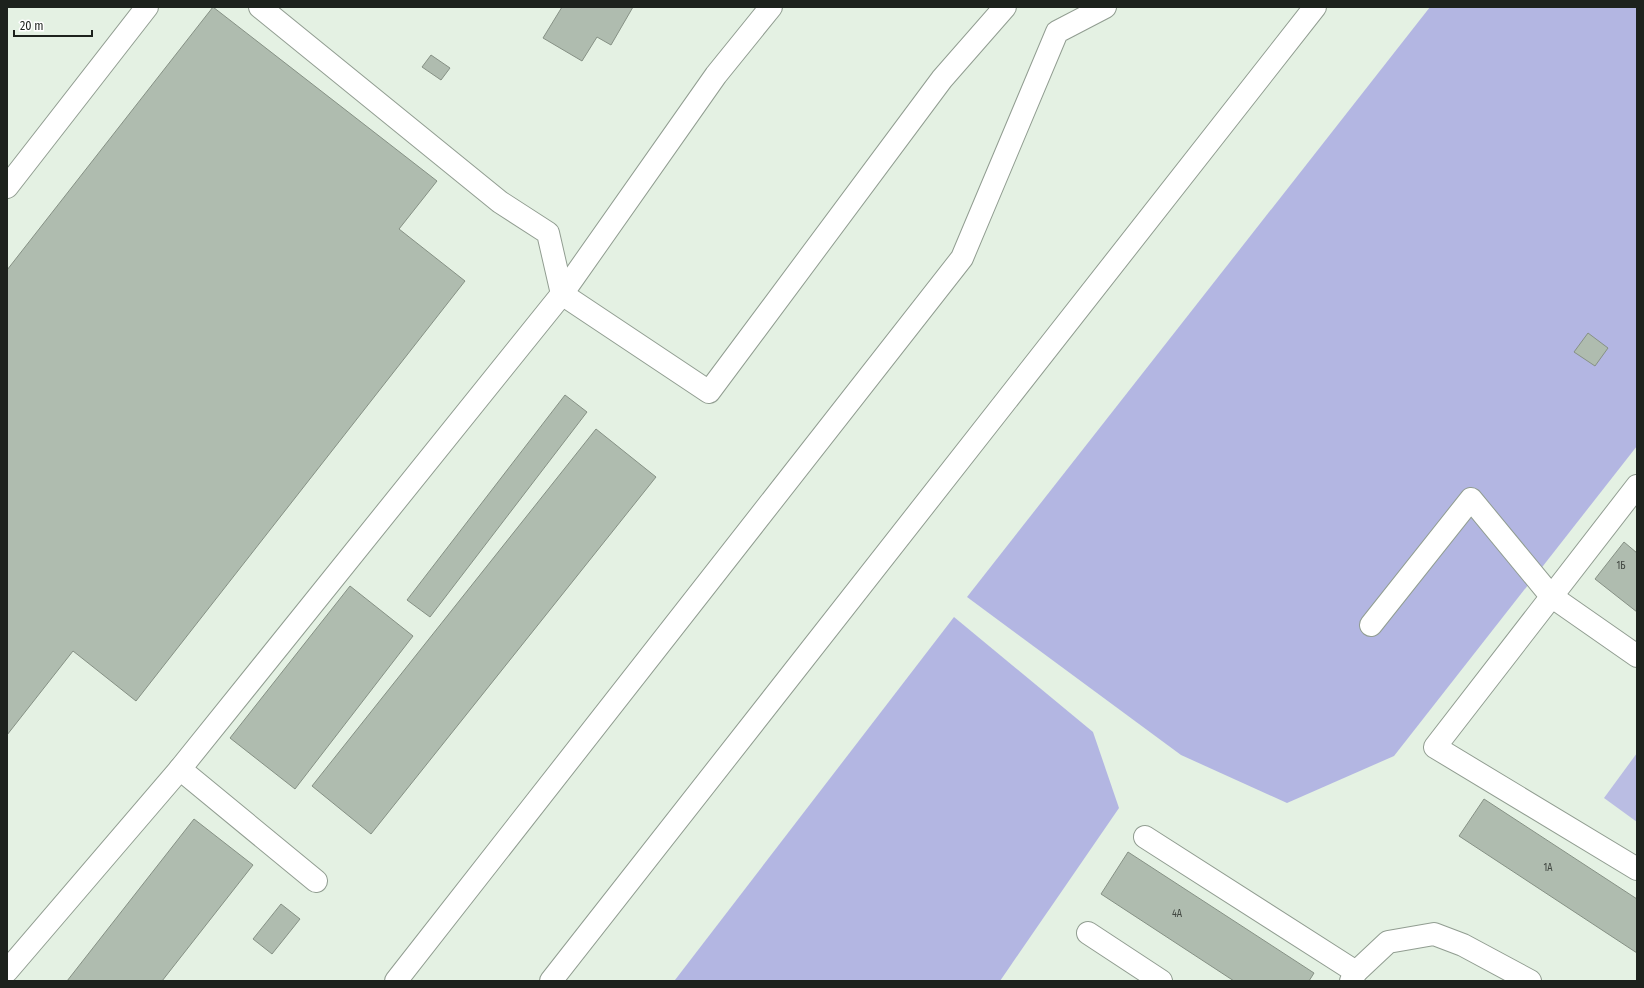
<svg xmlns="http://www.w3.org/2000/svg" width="1644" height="988" font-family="'Fira Sans Condensed',sans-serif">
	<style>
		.green { fill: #babde3 }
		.forest { fill: #b3b6e2 }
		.building { fill: #afbcaf; stroke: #869185 }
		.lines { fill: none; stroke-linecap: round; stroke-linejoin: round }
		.minor-casing { stroke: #919d91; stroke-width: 24 }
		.minor { stroke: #fff; stroke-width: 22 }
		.labels { text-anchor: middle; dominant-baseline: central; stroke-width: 3.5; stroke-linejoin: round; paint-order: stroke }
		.number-label { font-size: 10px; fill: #424842 }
	</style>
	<rect width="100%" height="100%" fill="#e4f1e3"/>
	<!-- green -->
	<polygon class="green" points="1637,753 1637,822 1604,798"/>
	<!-- forest -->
	<g class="forest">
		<polygon points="1430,7 1637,7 1637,446 1394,756 1287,803 1181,755 967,597"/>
		<polygon points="954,617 1093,732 1119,808 1000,981 677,981 675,980"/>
	</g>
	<!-- building -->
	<g class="building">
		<polygon points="213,7 437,181 399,229 465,281 136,701 73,651 7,735 7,270"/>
		<polygon points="562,7 633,7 611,45 597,37 582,61 543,38"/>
		<polygon points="431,55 450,68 441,80 422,67"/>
		<polygon points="1588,333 1608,348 1595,366 1574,352"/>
		<polygon points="565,395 587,412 430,617 407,600"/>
		<polygon points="596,429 656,477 371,834 312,786"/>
		<polygon points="1624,542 1637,553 1637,612 1595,579"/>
		<polygon points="350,586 413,636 295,789 230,738"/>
		<polygon points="1484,799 1637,899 1637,953 1459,836"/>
		<polygon points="194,819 253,865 162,981 67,981"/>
		<polygon points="1128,852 1314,973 1309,981 1234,981 1101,894"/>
		<polygon points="281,904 300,919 272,954 253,939"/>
	</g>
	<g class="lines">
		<!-- minor casing -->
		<g class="minor-casing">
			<g id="minor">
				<polyline points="260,7 500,202 548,233 562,294 709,392 942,79 1005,7"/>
				<polyline points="7,187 147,7"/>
				<polyline points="1637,486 1435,747 1637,869"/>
				<polyline points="1371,625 1471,499 1551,596 1637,656"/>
				<polyline points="180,769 316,881"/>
				<polyline points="1145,837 1356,972"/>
				<polyline points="1088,933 1161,981"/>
				<polyline points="7,971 180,769 562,294 716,75 771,7"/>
				<polyline points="396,981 962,258 1057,32 1105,7"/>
				<polyline points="551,981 1315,7"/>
				<polyline points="1351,981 1356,972 1388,942 1434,934 1463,945 1530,981"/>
			</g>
		</g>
		<!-- minor -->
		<use href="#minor" class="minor"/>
	</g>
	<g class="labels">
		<!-- number labels -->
		<g class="number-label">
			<text x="1621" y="566">1Б</text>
			<text x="1548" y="868">1А</text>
			<text x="1177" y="914">4А</text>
		</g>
	</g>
	<!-- border -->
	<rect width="1644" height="988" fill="none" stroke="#1d221d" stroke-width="16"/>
	<!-- scale -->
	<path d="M14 30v6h78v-6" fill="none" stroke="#1d221d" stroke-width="2"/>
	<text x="20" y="30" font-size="12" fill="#1d221d" stroke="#ffffff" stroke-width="3" paint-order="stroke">20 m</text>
</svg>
